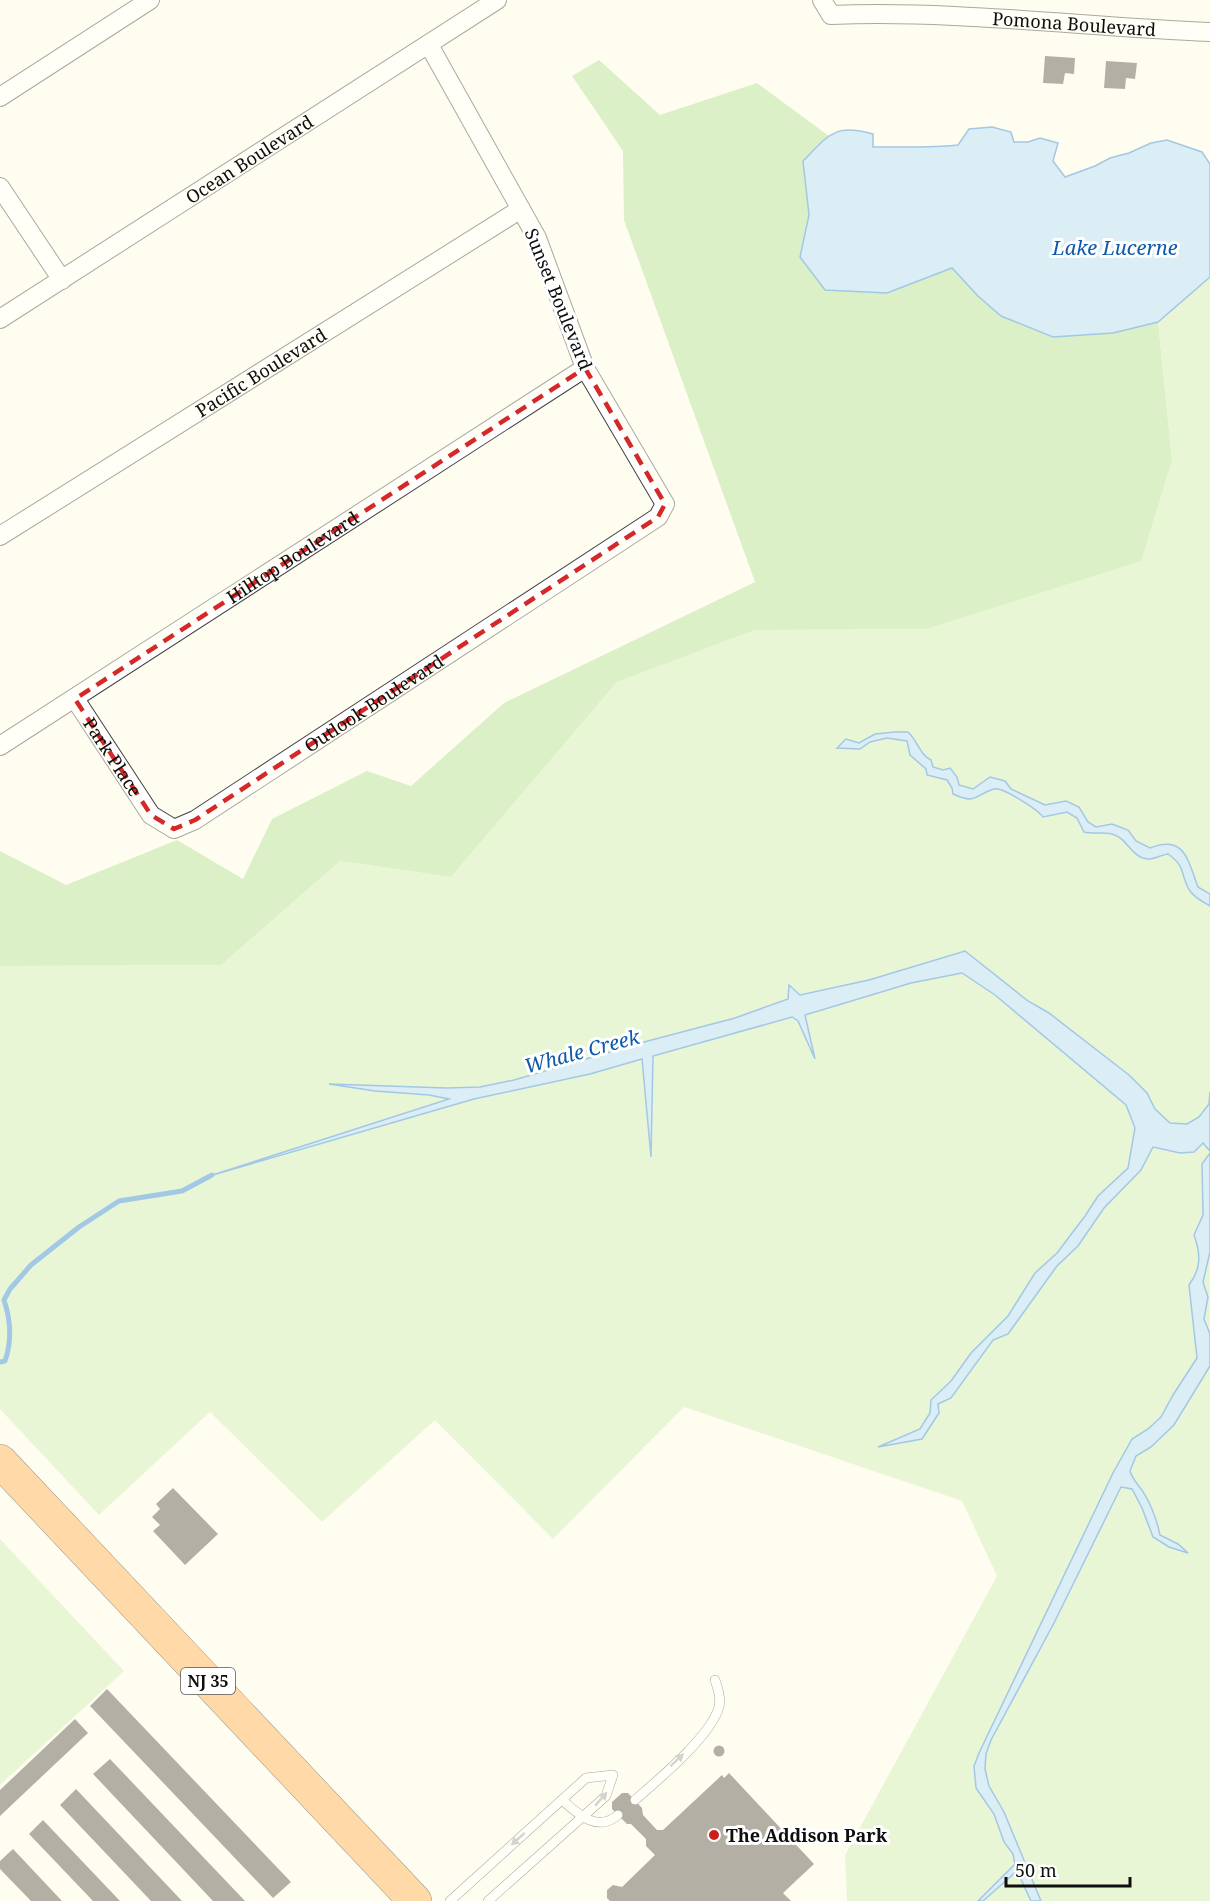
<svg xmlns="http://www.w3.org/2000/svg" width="1210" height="1901" font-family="'Noto Serif',serif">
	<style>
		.green { fill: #ceedb6 }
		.forest { fill: #b0df94 }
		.water { fill: #b0d9fb; stroke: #3188d8; stroke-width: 1.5 }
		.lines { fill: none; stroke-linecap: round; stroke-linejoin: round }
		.stream { stroke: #3188d8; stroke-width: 5 }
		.building { fill: #58514a }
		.lane-casing { stroke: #414141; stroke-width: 10 }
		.street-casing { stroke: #414141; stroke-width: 20 }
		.highway-casing { stroke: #1f1f1f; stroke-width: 34 }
		.lane { stroke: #fff; stroke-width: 9 }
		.street { stroke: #fff; stroke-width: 18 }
		.highway { stroke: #ffad4e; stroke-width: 33 }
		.oneway { fill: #9f9f9f }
		.marked { fill: none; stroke: #d62828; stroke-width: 4.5; stroke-dasharray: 12 8; stroke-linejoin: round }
		.poi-dot { fill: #cb201a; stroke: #fff; stroke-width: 2 }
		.labels { text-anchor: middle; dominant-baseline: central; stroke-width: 6; stroke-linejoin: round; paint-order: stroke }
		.shield { fill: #fff; stroke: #565656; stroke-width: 1.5 }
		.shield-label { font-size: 16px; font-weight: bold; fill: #0e0e0e }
		.street-label { font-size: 18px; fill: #0e0e0e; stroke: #fff }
		.poi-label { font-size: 18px; font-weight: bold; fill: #0e0e0e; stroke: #fff; text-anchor: start }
		.water-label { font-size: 20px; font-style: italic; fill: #0d59ab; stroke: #fff }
	</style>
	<rect width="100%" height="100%" fill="#fffdf0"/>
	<!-- green -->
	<g class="green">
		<polygon points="1210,272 1210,1901 847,1901 845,1855 997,1576 962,1501 684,1407 553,1539 435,1420 322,1522 210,1412 99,1515 0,1409 0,966 221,965 340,861 451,877 617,682 755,630 926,629 1172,460 1158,322"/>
		<polygon points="0,1539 124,1671 0,1785"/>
	</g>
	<!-- forest -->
	<polygon class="forest" points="599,60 660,115 757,83 829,136 803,161 809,215 800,257 887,293 952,268 978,296 1001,316 1113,333 1158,322 1172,460 1141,561 926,629 755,630 617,682 451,877 340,861 221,965 0,966 0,851 66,885 177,840 243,879 272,819 367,771 411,786 504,703 755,582 624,220 623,151 572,76"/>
	<!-- water -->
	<g class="water">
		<path d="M992,127L1011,132L1014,142H1028L1040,138L1058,143L1053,161L1065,177L1095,166L1110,158L1129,153L1151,143L1167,140L1202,152L1210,164V277L1158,322L1113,333L1053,337L1001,316L978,296L952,268L887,293L825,290L800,257L809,215L803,161C829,135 834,123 873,134V147C901,147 931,148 958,145L969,129Z"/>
		<path d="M895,732H908C918,741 919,754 931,760L933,767L943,770L950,768L957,777L959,785L973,789L990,777L1005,781L1011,789L1045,805L1066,801L1079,807L1088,822L1096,827L1112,824L1128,830L1136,841L1150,848C1185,834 1188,861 1198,887L1210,894V906C1203,902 1195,898 1190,891C1180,876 1187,867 1168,854C1162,855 1156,858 1150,859C1132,860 1128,838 1112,834C1103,832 1093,834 1084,832L1077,818L1067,812L1043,817C1038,810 1003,787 994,789C974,795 977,805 953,794L952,788L947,780L927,775L926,769L910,755L907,741L887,738L870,742L860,749L837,748L846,739L859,743L875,734Z"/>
		<polygon points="965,951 1028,1001 1049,1013 1129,1075 1147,1093 1155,1109 1170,1123 1187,1124 1199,1117 1209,1104 1210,1092 1210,1151 1203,1143 1194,1152 1180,1153 1153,1147 1141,1170 1104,1208 1078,1246 1057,1266 1008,1334 993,1340 951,1398 938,1404 939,1413 922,1439 878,1447 920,1429 930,1413 931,1400 951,1381 971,1353 1008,1316 1035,1273 1057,1253 1085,1216 1098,1196 1128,1168 1135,1128 1126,1105 995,995 962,973 911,983 805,1015 815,1059 798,1021 792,1017 653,1056 651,1157 642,1059 590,1074 474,1099 206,1177 449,1099 429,1095 375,1091 329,1084 447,1088 480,1087 514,1080 644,1042 735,1018 788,999 789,985 800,995 869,980"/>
		<path d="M1210,1153V1252L1203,1282L1208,1297L1204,1319L1210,1334V1366L1174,1425L1151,1447L1136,1456L1130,1471C1133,1481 1140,1486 1145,1495C1152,1507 1157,1521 1160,1535L1178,1544L1188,1553L1169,1547L1153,1537L1142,1508L1132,1489L1121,1487L1054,1623L991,1740L986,1754L985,1769L989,1786L1004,1812L1041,1901H1031L1017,1871L983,1901H978L1015,1864L1013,1854L1004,1842L994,1814L976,1788L974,1766L979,1753L1113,1473L1132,1439L1148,1429L1161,1417L1173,1395L1197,1358L1189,1285C1201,1269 1201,1254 1194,1235L1203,1215L1202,1164Z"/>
	</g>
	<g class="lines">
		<!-- stream -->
		<path class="stream" d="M0,1362L5,1361C12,1341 11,1321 4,1300L10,1289L31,1265L79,1227L119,1201L182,1191L212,1175"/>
	</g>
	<!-- building -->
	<g class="building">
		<polygon points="1045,56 1075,58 1074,74 1065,73 1063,84 1043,83"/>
		<polygon points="1106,61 1137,63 1135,79 1126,78 1125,89 1104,88"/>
		<polygon points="173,1488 218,1534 185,1565 153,1531 160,1525 152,1517 160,1509 156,1504"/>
		<polygon points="107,1689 291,1882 273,1898 90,1706"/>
		<polygon points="75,1719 88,1733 0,1816 0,1790"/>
		<circle cx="719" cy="1751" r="5.5"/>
		<polygon points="110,1759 245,1901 213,1901 93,1774"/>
		<polygon points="729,1773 814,1864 783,1893 791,1901 610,1901 607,1898 607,1890 613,1885 622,1887 655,1855 646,1846 646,1839 631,1824 627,1824 612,1809 612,1802 622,1793 628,1793 642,1808 643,1815 657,1830 663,1830 722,1775 724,1778"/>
		<polygon points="76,1789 182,1901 151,1901 60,1805"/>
		<polygon points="43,1820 120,1901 93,1901 29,1834"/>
		<polygon points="13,1849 62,1901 31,1901 0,1869 0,1861"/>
	</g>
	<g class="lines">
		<!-- lane casing -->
		<g class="lane-casing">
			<g id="lane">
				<path d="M562,1800C578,1814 597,1833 618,1815"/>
				<path d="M635,1800C658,1780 711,1736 719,1707C721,1698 718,1689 715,1680"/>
				<polyline points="450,1901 586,1778 613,1775 606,1796 488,1901"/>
			</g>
		</g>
		<!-- street casing -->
		<g class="street-casing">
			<g id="street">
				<path id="s1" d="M822,0L831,15C957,10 1084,27 1210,32"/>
				<polyline points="0,97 150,0"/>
				<polyline points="0,187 62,280"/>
				<path id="s2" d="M0,319L497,0"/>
				<path id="s3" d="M0,536L521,209"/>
				<path id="s4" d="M75,699L151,815L174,829L195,820L658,517L665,504L585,368L537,238L429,45"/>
				<path id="s5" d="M0,746L585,368"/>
			</g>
		</g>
		<!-- highway casing -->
		<g class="highway-casing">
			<polyline id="highway" points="0,1461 415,1901"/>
		</g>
		<!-- lane -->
		<use href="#lane" class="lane"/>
		<!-- street -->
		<use href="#street" class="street"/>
		<!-- highway -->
		<use href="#highway" class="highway"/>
	</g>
	<!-- one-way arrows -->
	<defs><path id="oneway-solid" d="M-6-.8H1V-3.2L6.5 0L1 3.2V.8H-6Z" transform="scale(1.5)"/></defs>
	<g class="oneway">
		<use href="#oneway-solid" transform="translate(677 1760) rotate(-44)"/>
		<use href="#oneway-solid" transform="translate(601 1799) rotate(-49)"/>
		<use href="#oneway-solid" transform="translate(518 1839) rotate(138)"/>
	</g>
	<!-- marked area -->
	<path d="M0 0H1210V1901H0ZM585,368L665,504L658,517L195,820L174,829L151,815L75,699Z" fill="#fffdf0" fill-opacity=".55" fill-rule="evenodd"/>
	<path class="marked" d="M585,368L665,504L658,517L195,820L174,829L151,815L75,699Z"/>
	<!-- markers -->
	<circle class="poi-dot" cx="714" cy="1835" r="6"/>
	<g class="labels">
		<!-- shield labels -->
		<rect class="shield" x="181" y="1668" width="54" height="26" rx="4.5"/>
		<g class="shield-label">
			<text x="208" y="1681">NJ 35</text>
		</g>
		<!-- street labels -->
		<g class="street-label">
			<text stroke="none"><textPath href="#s1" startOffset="261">Pomona Boulevard</textPath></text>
			<text stroke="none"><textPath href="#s2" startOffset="296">Ocean Boulevard</textPath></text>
			<text transform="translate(559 299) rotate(68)">Sunset Boulevard</text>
			<text stroke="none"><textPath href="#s3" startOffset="308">Pacific Boulevard</textPath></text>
			<text stroke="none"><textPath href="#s5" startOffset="348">Hilltop Boulevard</textPath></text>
			<text stroke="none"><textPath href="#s4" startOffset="402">Outlook Boulevard</textPath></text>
			<text stroke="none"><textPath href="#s4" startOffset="69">Park Place</textPath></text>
		</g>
		<!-- poi labels -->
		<g class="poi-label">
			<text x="726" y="1835">The Addison Park</text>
		</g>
		<!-- water labels -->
		<g class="water-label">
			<text x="1115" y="247">Lake Lucerne</text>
			<text transform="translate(582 1051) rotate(-15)">Whale Creek</text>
		</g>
	</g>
	<!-- scale -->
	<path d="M1006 1877v9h124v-9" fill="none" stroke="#0e0e0e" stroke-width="3"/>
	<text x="1015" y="1877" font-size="18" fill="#0e0e0e" stroke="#ffffff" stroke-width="4.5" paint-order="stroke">50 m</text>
</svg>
